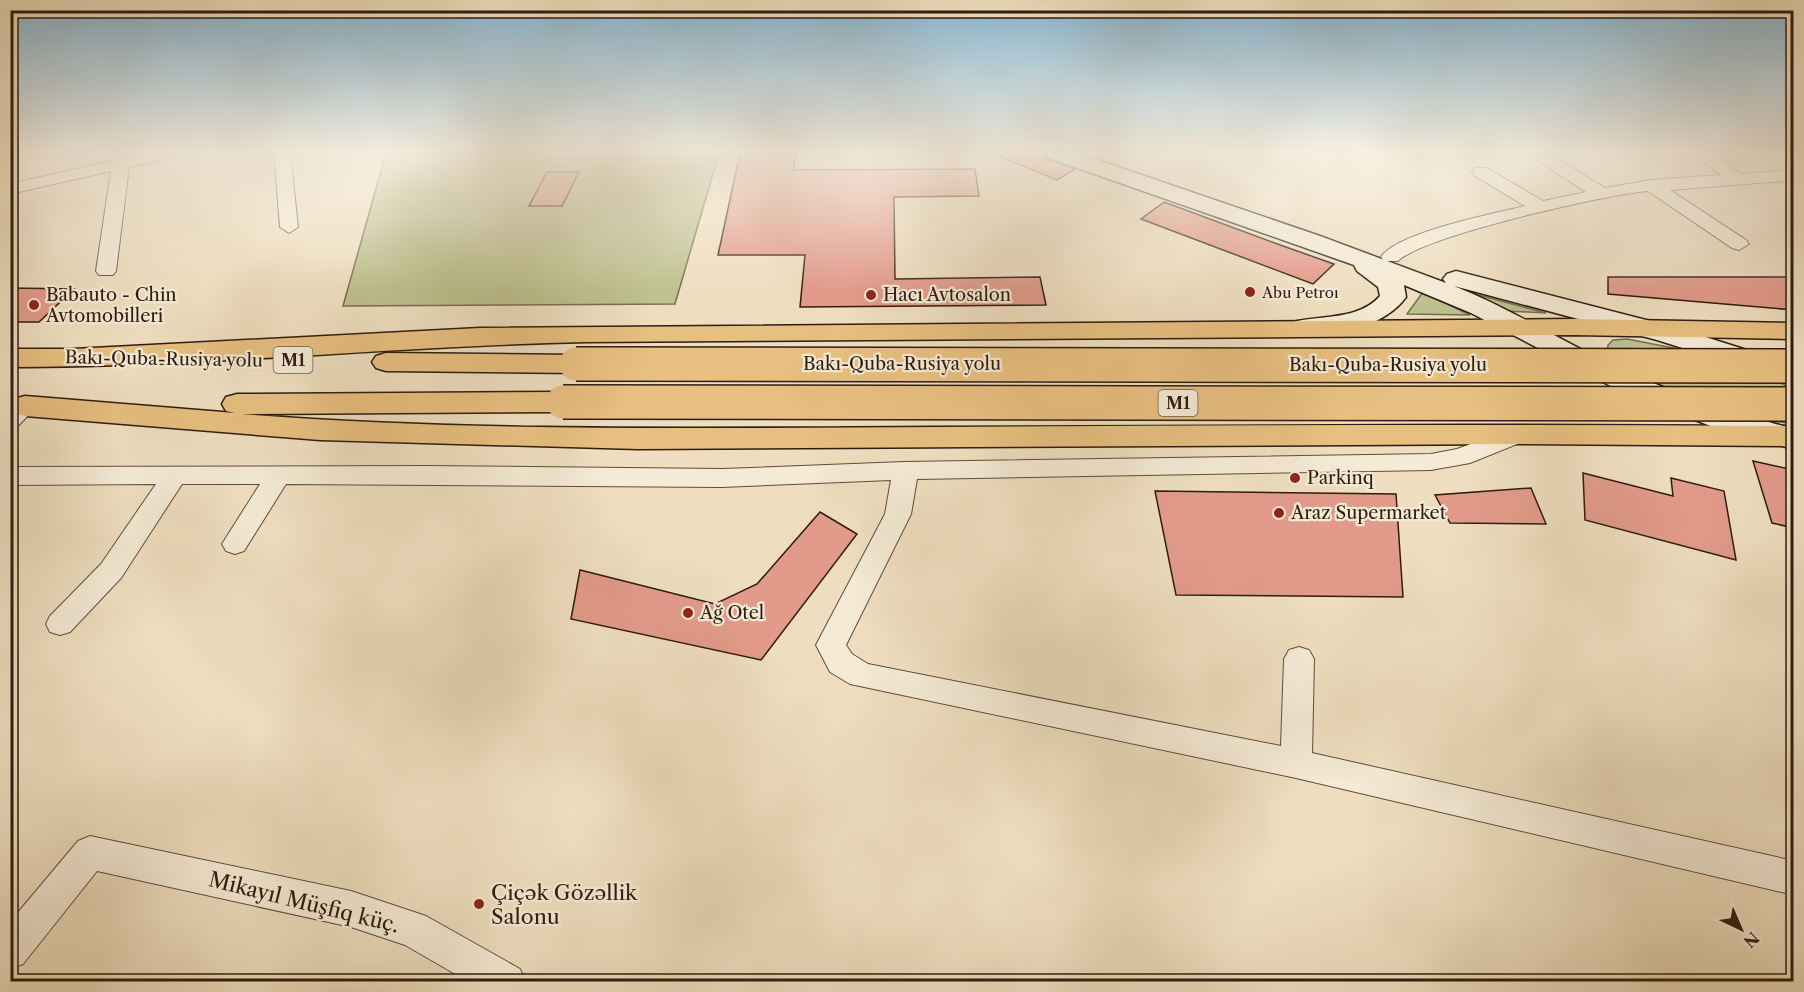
<svg xmlns="http://www.w3.org/2000/svg" width="1804" height="992" font-family="'Libre Caslon Text',serif">
	<style>
		.green { fill: #bdc08f; stroke: #766e50; stroke-width: 1.5 }
		.building { fill: #e29b8b; stroke: #2f1c11; stroke-width: 1.5 }
		.lines { fill: none; stroke-linecap: round; stroke-linejoin: round }
		.minor-casing { stroke: #5f4c3c; stroke-width: 2 }
		.secondary-casing { stroke: #2f1c11; stroke-width: 3 }
		.trunk-casing { stroke: #2f1c11; stroke-width: 3 }
		.minor { fill: #f4ead5; fill-rule: evenodd }
		.secondary { fill: #f4ead5; fill-rule: evenodd }
		.trunk { fill: #e7bf80; fill-rule: evenodd }
		.trunk-bridge-casing { stroke: #2f1c11; stroke-width: 36; stroke-linecap: butt }
		.trunk-bridge { stroke: #e7bf80; stroke-width: 33 }
		.poi-dot { fill: #8f2418; stroke: #f4ead5; stroke-width: 2 }
		.labels { text-anchor: middle; dominant-baseline: central; stroke-width: 4.5; stroke-linejoin: round; paint-order: stroke }
		.far-poi-label { font-size: 15px; fill: #2f1c11; stroke: #f4ead5; text-anchor: start }
		.shield { fill: #f4ead5; stroke: #6a5a4c; stroke-width: 1.5 }
		.shield-label { font-size: 16px; font-weight: bold; fill: #2f1c11 }
		.poi-label { font-size: 18px; fill: #2f1c11; stroke: #f4ead5; text-anchor: start }
		.street-label { font-size: 18px; fill: #2f1c11; stroke: #f4ead5 }
		.near-poi-label { font-size: 21px; fill: #2f1c11; stroke: #f4ead5; text-anchor: start }
		.near-street-label { font-size: 21px; fill: #2f1c11; stroke: #f4ead5 }
	</style>
	<rect width="100%" height="100%" fill="#eedebf"/>
	<filter id="stains"><feTurbulence type="fractalNoise" baseFrequency=".00333" numOctaves="4"/><feColorMatrix values="0 0 0 0 .2 0 0 0 0 .09 0 0 0 0 .02 0 0 0 .5 -.17"/></filter>
	<radialGradient id="worn" r=".72"><stop offset=".6" stop-color="#630" stop-opacity="0"/><stop offset="1" stop-color="#630" stop-opacity=".3"/></radialGradient>
	<!-- green -->
	<g class="green">
		<polygon points="386,153 719,153 675,304 343,306"/>
		<polygon points="1460,290 1546,313 1507,311"/>
		<polygon points="1423,292 1470,315 1407,314"/>
		<polygon points="1627,339 1689,351 1783,384 1793,390 1793,424 1751,418 1649,383 1607,352 1608,345 1613,340"/>
	</g>
	<!-- building -->
	<g class="building">
		<polygon points="740,153 796,153 793,170 975,169 979,196 894,197 895,279 1040,277 1046,305 800,307 805,255 718,255"/>
		<polygon points="991,153 1044,153 1048,160 1075,169 1057,180"/>
		<polygon points="547,172 579,172 562,206 529,206"/>
		<polygon points="1164,202 1283,246 1334,264 1313,284 1141,219"/>
		<polygon points="1608,277 1794,277 1794,310 1608,294"/>
		<polygon points="10,288 74,289 39,322 10,322"/>
		<polygon points="1753,461 1794,470 1794,528 1772,523"/>
		<polygon points="1583,473 1673,496 1671,478 1724,491 1736,560 1585,520"/>
		<polygon points="1531,488 1546,524 1450,523 1435,495"/>
		<polygon points="1155,491 1396,494 1403,597 1176,595"/>
		<polygon points="820,512 857,534 761,660 571,619 580,570 715,604 757,584"/>
	</g>
	<g class="lines">
		<!-- minor casing -->
		<g class="minor-casing">
			<g id="minor">
				<polygon points="114,153 130,153 130,157 148,153 177,153 175,157 129,167 116,271 113,275 99,275 96,271 111,171 10,194 10,184 112,161"/>
				<polygon points="274,153 290,153 298,227 289,233 280,227"/>
				<path d="M1527,153H1547L1605,188L1651,180L1721,175L1693,153H1712L1741,174L1794,170V180L1670,190L1746,240L1749,244L1739,250L1732,248L1648,191C1607,194 1423,236 1398,261H1384L1381,257C1398,232 1493,214 1525,206L1475,176L1472,172L1475,168H1487L1543,201L1586,192Z"/>
				<polygon points="25,399 33,401 37,406 18,426 10,429 10,407 17,401"/>
				<polygon points="1519,426 1527,428 1531,434 1527,440 1470,463 1431,470 917,479 911,514 846,645 852,654 868,664 1281,746 1284,659 1289,650 1299,647 1309,650 1314,659 1312,753 1794,861 1794,895 1296,778 850,684 830,672 816,645 885,514 891,480 722,487 286,484 244,551 235,554 226,551 222,544 260,484 182,484 121,578 70,632 60,635 50,632 46,624 50,616 101,564 156,484 10,485 10,467 425,466 722,469 904,462 1431,454 1457,449"/>
				<polygon points="90,836 351,891 426,916 520,969 526,982 469,982 405,945 351,927 97,871 23,964 10,969 10,922 78,841"/>
			</g>
		</g>
		<!-- secondary casing -->
		<g class="secondary-casing">
			<path id="secondary" d="M1046,153H1077L1320,236L1446,283L1443,279L1447,274L1456,271L1677,328L1772,358L1776,364L1772,370L1762,373L1657,340L1454,286C1512,309 1564,343 1621,369C1677,395 1735,413 1794,429V445L1786,447L1708,425L1622,392L1471,313L1404,285L1406,297C1386,326 1327,342 1293,334L1289,328L1293,322C1322,315 1359,320 1380,296L1378,287L1357,271L1354,265L1049,158Z"/>
		</g>
		<!-- trunk casing -->
		<g class="trunk-casing">
			<g id="trunk">
				<path d="M1575,319L1794,323V339L1575,335L586,342C394,346 202,367 10,367V349H73L480,328Z"/>
				<polygon points="386,353 576,355 586,358 590,364 586,370 576,373 386,371 376,368 372,362 376,356"/>
				<path d="M563,392L574,395L578,402L574,409L563,412L242,414C472,432 705,428 936,427C1222,425 1508,424 1794,426V446L1519,444L638,449L320,440L25,416L14,413L10,407L14,399L25,396L235,413L226,411L222,404L226,397L237,394Z"/>
			</g>
		</g>
		<!-- minor -->
		<use href="#minor" class="minor"/>
		<!-- secondary -->
		<use href="#secondary" class="secondary"/>
		<!-- trunk -->
		<use href="#trunk" class="trunk"/>
		<!-- trunk-bridge casing -->
		<g class="trunk-bridge-casing">
			<g id="trunk-bridge">
				<polyline points="576,364 1794,366"/>
				<polyline points="563,402 1794,404"/>
			</g>
		</g>
		<!-- trunk-bridge -->
		<use href="#trunk-bridge" class="trunk-bridge"/>
	</g>
	<!-- sky -->
	<linearGradient id="sky" x2="0" y2="1"><stop stop-color="#88b7d3"/><stop offset="0.52" stop-color="#f7f0e2"/><stop offset="1" stop-color="#f7f0e2" stop-opacity="0"/></linearGradient>
	<rect width="1804" height="292" fill="url(#sky)"/>
	<!-- markers -->
	<g class="poi-dot">
		<circle cx="1250" cy="292" r="6"/>
		<circle cx="871" cy="295" r="6"/>
		<circle cx="34" cy="305" r="6"/>
		<circle cx="1295" cy="478" r="6"/>
		<circle cx="1279" cy="513" r="6"/>
		<circle cx="688" cy="613" r="6"/>
		<circle cx="479" cy="904" r="6"/>
	</g>
	<g class="labels">
		<!-- far-poi labels -->
		<g class="far-poi-label">
			<text x="1262" y="292">Abu Petroı</text>
		</g>
		<!-- shield labels -->
		<g class="shield">
			<rect x="273.5" y="347" width="39" height="26" rx="4.5"/>
			<rect x="1158.5" y="390" width="39" height="26" rx="4.5"/>
		</g>
		<g class="shield-label">
			<text x="293" y="360">M1</text>
			<text x="1178" y="403">M1</text>
		</g>
		<!-- poi labels -->
		<g class="poi-label">
			<text x="46" y="295">Babauto - Chin<tspan x="46" dy="21">Avtomobilleri</tspan></text>
			<text x="883" y="295">Hacı Avtosalon</text>
			<text x="1307" y="478">Parkinq</text>
			<text x="1291" y="513">Araz Supermarket</text>
			<text x="700" y="613">Ağ Otel</text>
		</g>
		<!-- street labels -->
		<g class="street-label">
			<text transform="translate(164 359) rotate(1)">Bakı-Quba-Rusiya yolu</text>
			<text x="902" y="364">Bakı-Quba-Rusiya yolu</text>
			<text x="1388" y="365">Bakı-Quba-Rusiya yolu</text>
		</g>
		<!-- near-poi labels -->
		<g class="near-poi-label">
			<text x="491" y="892">Çiçək Gözəllik<tspan x="491" dy="24">Salonu</tspan></text>
		</g>
		<!-- near-street labels -->
		<g class="near-street-label">
			<text transform="translate(304 902) rotate(14)">Mikayıl Müşfiq küç.</text>
		</g>
	</g>
	<!-- margin -->
	<rect width="1804" height="992" fill="none" stroke="#eedebf" stroke-width="36"/>
	<rect x="12" y="12" width="1780" height="968" fill="none" stroke="#2f1c11" stroke-width="3"/>
	<rect x="18" y="18" width="1768" height="956" fill="none" stroke="#2f1c11" stroke-width="1.5"/>
	<!-- north arrow -->
	<g transform="translate(1741 929) rotate(136)" stroke="#f4ead5" stroke-width="4.5" paint-order="stroke">
	<path d="M0-4.5L10 22L0 15L-10 22Z" fill="#2f1c11"/>
	<text y="-9" font-size="16" font-weight="bold" text-anchor="middle" fill="#2f1c11">N</text>
	</g>
	<rect width="100%" height="100%" filter="url(#stains)"/>
	<rect width="100%" height="100%" fill="url(#worn)"/>
</svg>
